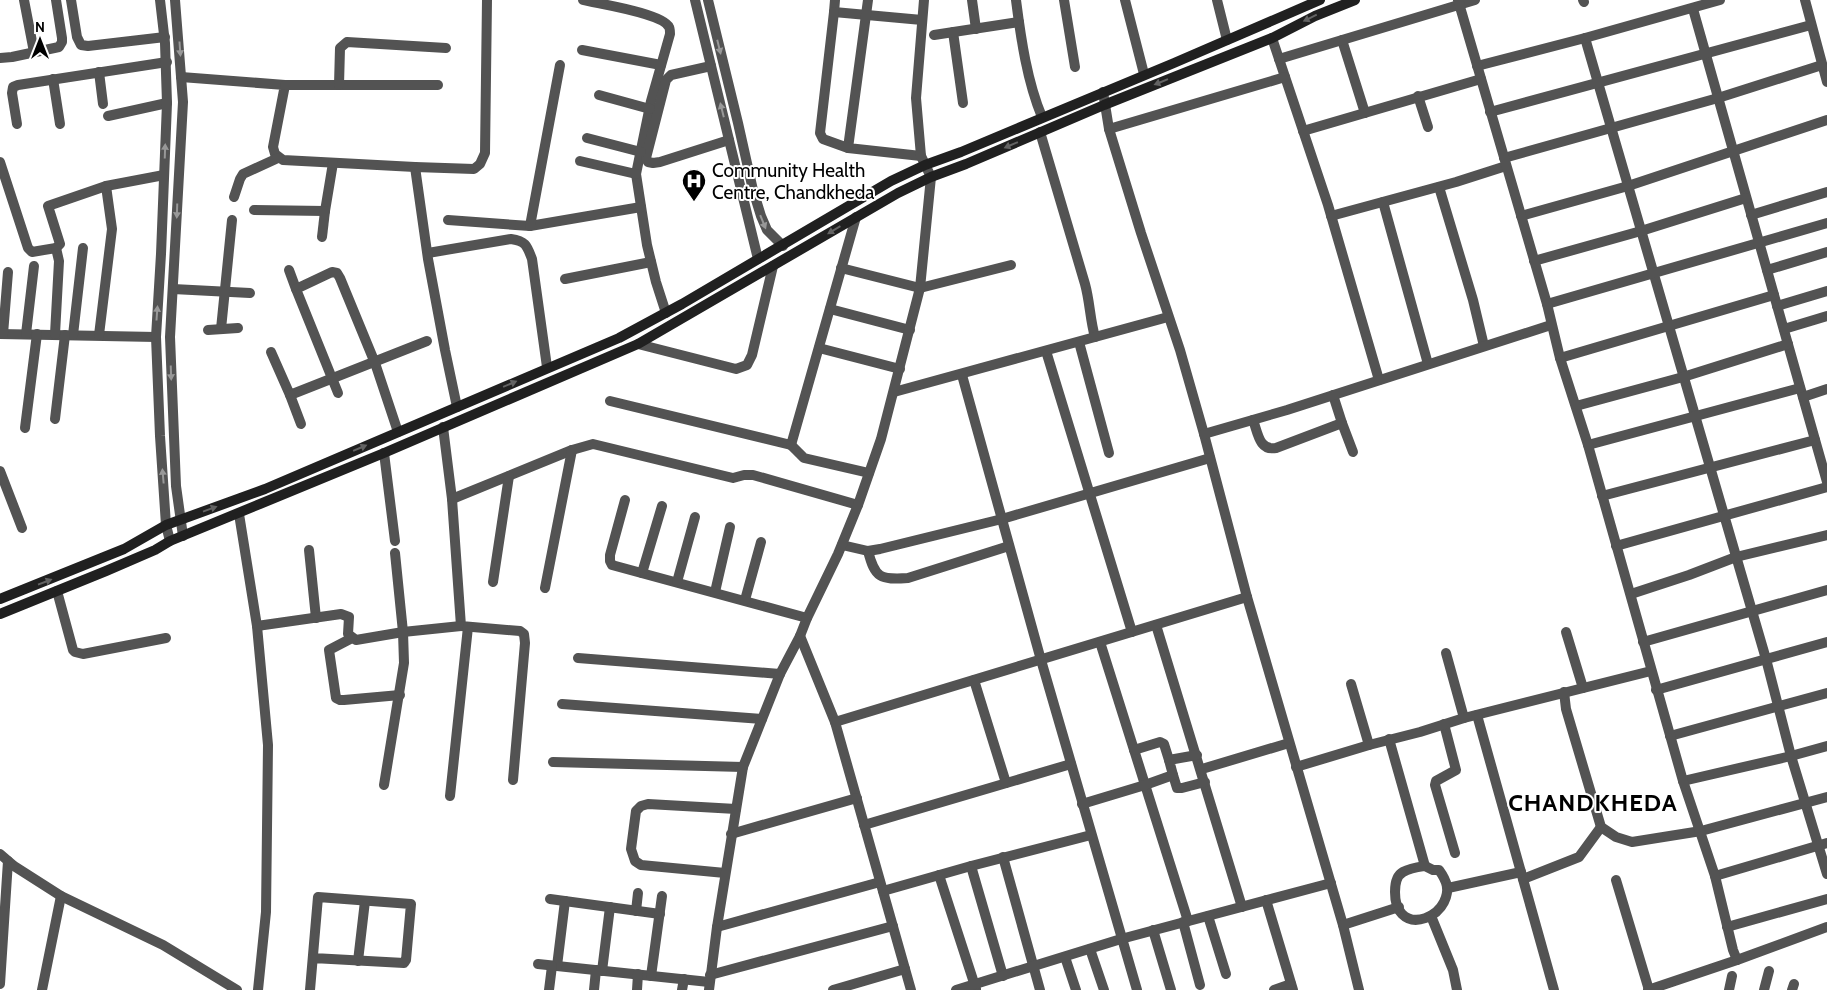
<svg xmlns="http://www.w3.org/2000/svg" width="1827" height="990" font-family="Cabin,sans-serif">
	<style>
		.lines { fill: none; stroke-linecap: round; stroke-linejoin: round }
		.minor { stroke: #535353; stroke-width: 10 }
		.tertiary { stroke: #535353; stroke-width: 10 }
		.secondary { stroke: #202020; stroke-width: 10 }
		.oneway { fill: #636363 }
		.oneway2 { fill: #989898 }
		.labels { text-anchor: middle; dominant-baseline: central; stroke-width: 4; stroke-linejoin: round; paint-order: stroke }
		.poi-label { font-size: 19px; fill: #000; stroke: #fff; text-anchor: start }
		.district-label { font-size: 24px; font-weight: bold; letter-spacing: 1px; fill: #000; stroke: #fff }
	</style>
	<rect width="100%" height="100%" fill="#fff"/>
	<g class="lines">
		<!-- minor -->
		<g class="minor">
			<polyline points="24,0 34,52"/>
			<polyline points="71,0 77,37 81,45 88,46 165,37"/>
			<path d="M583,0C599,4 662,13 669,27C670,28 670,32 670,34L651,101L636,174L647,245L656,282L666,313"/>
			<polyline points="835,0 834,12 922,20"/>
			<polyline points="868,0 848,148 921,156"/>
			<polyline points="972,0 976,29"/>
			<path d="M1016,0C1021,39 1027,81 1042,117"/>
			<polyline points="1064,0 1075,67"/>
			<polyline points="1125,0 1144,74"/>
			<polyline points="1217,0 1227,40"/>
			<polyline points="1583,0 1584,2"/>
			<polyline points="1805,0 1827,82"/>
			<polyline points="1693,9 1827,482"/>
			<polyline points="834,12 820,133 823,139 848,148"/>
			<polyline points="953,32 963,103"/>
			<polyline points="934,35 1019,22"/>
			<polyline points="1272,38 1328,205 1379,380"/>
			<polyline points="1585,38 1766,659 1791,756 1827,874"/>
			<polyline points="1342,40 1365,113"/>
			<polyline points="582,50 661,65"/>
			<polyline points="0,58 12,57 59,47 62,42 62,38 56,0"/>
			<polyline points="1279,59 1475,0"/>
			<polyline points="711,66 671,75 666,80 646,158 648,162 653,163 660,162 729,140"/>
			<polyline points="1477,66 1585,38 1720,0"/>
			<polyline points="99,72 103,104"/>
			<polyline points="181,77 285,85 273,147 275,154 283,160 415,167"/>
			<polyline points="53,79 60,124"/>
			<polyline points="285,85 438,85"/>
			<polyline points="339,85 340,48 347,42 446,48"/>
			<polyline points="1103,92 1109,129 1141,233 1180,350 1204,434 1247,597 1343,925 1359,990"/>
			<polyline points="599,95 650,109"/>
			<polyline points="1418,96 1428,127"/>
			<polyline points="1490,112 1811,25"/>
			<polyline points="108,116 167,103"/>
			<polyline points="17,124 12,93 13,87 18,85 167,62"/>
			<polyline points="1109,129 1285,77"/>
			<polyline points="1303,131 1481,79"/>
			<path d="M1040,132C1055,183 1070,233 1085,284C1090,302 1090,320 1095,337"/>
			<polyline points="587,138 641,152"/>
			<polyline points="1504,158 1718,98 1822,65"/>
			<polyline points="580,161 636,174"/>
			<polyline points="0,162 28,248 32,252 56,248 60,244 48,206 106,186 164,175"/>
			<polyline points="1439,187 1473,300 1484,346"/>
			<polyline points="234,197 240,179 243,174 278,158"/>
			<polyline points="1383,202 1428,364"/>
			<polyline points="254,210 325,211 333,163"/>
			<polyline points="1751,215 1827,192"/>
			<polyline points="1331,216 1456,182 1506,166"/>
			<polyline points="1521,216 1628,186 1827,120"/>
			<polyline points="448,220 530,226 641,207"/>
			<polyline points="530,226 560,65"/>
			<polyline points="322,237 325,211"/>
			<path d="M428,253L511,239C526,241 527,246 532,259L547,367"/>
			<polyline points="1534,261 1641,231 1746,198"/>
			<polyline points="841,268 920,288 1011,265"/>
			<polyline points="289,270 296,289"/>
			<polyline points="1767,270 1827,252"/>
			<polyline points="565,279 651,262"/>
			<polyline points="173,289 250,293"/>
			<polyline points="1547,304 1827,223"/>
			<polyline points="1777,306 1827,291"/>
			<polyline points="830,309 910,330"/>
			<polyline points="221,329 232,220"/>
			<polyline points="1784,329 1827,316"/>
			<polyline points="208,330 238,328"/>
			<polyline points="0,334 156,337"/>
			<polyline points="3,334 8,272"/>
			<polyline points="26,334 34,266"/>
			<polyline points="55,334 59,261 56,248"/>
			<polyline points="73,335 83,248"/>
			<polyline points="99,335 112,229 106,186"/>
			<polyline points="1079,342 1109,453"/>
			<polyline points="638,344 736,369 747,365 752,355 773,266"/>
			<polyline points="819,348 900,369"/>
			<polyline points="1046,351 1132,632"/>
			<polyline points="271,352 290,395 427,341"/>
			<polyline points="1560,358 1774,295"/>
			<polyline points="962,375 1041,660 1137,990"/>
			<polyline points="894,392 1168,317"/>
			<polyline points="338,393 296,289 332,272 337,273 340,278 375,363 398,432"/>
			<polyline points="290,395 301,424"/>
			<polyline points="1803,397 1827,389"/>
			<polyline points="610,401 791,445 856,217"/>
			<polyline points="1576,406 1683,377 1788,344"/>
			<polyline points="457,407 445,350 428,259 415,167 474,169 480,164 485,153 487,0"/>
			<polyline points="55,419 65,335"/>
			<path d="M1253,420C1258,433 1259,451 1276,448L1342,423L1333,395"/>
			<polyline points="1342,423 1353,452"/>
			<polyline points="443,427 452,499 461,626 520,631 524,634 525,643 513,780"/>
			<polyline points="25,428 37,334"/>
			<polyline points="1204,434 1287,410 1551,325"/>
			<polyline points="791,445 804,458 869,473"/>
			<polyline points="1588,445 1800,388"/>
			<polyline points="384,453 395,541"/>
			<polyline points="0,471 22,528"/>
			<polyline points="1602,496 1815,440"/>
			<polyline points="452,499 572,450 593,444 733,478 744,475 753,475 858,505"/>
			<polyline points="625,500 610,555 610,561 612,565 807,618"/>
			<polyline points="842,545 868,551 880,549 1002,519 1210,458"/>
			<polyline points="1616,546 1827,487"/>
			<polyline points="309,550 316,618"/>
			<path d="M868,551C875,578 880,580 908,578L1009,546"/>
			<polyline points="642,573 662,506"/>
			<polyline points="493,582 509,476"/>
			<polyline points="677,582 695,517"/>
			<polyline points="545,588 572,450"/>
			<polyline points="57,591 73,650 75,652 83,654 166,638"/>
			<polyline points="715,592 730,527"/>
			<polyline points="1631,594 1689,575 1736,557 1827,535"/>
			<polyline points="745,600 761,542"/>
			<polyline points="1156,625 1242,907"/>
			<polyline points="257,626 341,614 349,617 348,634 356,640 403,632 461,626"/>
			<polyline points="1566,632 1583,688"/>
			<polyline points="800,636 835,722 1247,597"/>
			<polyline points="352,638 329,650 336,698 340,700 344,700 400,695"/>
			<polyline points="1100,642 1188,921"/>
			<polyline points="1643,642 1827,590"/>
			<polyline points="1446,653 1464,718"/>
			<polyline points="578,658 780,674"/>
			<polyline points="974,680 1006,783"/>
			<polyline points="1351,684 1369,745"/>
			<polyline points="1656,690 1827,642"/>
			<polyline points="1564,692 1566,709 1601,827 1616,837 1632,842 1701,831 1827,797"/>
			<polyline points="562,704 762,719"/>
			<polyline points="1477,715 1554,990"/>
			<polyline points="835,722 911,990"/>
			<polyline points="1444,724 1456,770 1436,781 1435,785 1455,853"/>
			<polyline points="1670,736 1827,693"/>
			<polyline points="1389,739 1425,866"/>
			<polyline points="1134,750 1160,742 1164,744 1169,760"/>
			<polyline points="553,762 743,767"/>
			<polyline points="1296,767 1369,745 1420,732 1464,718 1651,671"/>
			<polyline points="1202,769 1289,743"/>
			<polyline points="1173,775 1177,788 1182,788 1205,782"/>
			<polyline points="1683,781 1791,756 1827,746"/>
			<polyline points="384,785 404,663 403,632 395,553"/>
			<polyline points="450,796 468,627"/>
			<polyline points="1082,804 1145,785 1173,775 1169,760 1197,755"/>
			<polyline points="864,825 1071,764"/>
			<polyline points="731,834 857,798"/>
			<polyline points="1003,857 1040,990"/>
			<polyline points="971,866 1003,976"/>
			<path d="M1425,866L1433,870H1439C1447,881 1450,890 1444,902C1437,916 1415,927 1402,914C1393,905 1392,878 1403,872C1410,868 1418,867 1425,866Z"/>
			<polyline points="725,873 641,865 635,861 631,849 636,811 641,806 648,804 736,809"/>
			<polyline points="939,875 976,989"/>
			<polyline points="1715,876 1827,843"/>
			<polyline points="1523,879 1579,857 1601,827"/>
			<polyline points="1616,880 1649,990"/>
			<polyline points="1448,888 1521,872"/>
			<polyline points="883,891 971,866 1091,835"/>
			<polyline points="550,899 660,914"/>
			<polyline points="1266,900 1293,990"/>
			<polyline points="636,911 638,893"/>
			<polyline points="1208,916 1226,974"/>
			<polyline points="1431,916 1453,970 1457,990"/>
			<polyline points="1183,922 1200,985"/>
			<polyline points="1343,925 1399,907"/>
			<polyline points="717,927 880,882"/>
			<polyline points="1727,927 1827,899"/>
			<polyline points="1153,930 1171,990"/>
			<polyline points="1090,949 1104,990"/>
			<polyline points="1065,957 1076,990"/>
			<polyline points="358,961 365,901"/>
			<polyline points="538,964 709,982"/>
			<polyline points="557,966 565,901"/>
			<polyline points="602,971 610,907"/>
			<polyline points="710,975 893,926"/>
			<polyline points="651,976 662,896"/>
			<polyline points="0,984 8,861"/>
			<polyline points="42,990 61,896"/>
			<polyline points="310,990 318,897 411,904 406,960 404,963 313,958"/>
			<polyline points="549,990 552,966"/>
			<polyline points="594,990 596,970"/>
			<polyline points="637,990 638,974"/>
			<polyline points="682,990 684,979"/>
			<polyline points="833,990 905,969"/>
			<polyline points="956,990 1121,939 1331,883"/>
			<polyline points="1274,990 1291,984"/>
			<polyline points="1729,990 1732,976"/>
			<polyline points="1764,990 1769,971"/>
			<polyline points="1792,990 1794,984"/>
		</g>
		<!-- tertiary -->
		<g class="tertiary">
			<polyline points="160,0 165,43 167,103 161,254 156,337 160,436 166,525 170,541"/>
			<polyline points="175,0 183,102 170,337 176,486 183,536"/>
			<polyline points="695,0 758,259"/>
			<polyline points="708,0 738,123 753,190 761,216 767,230 783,246"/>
			<polyline points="1458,0 1547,304 1560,358 1588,445 1683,781 1715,876 1733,950 1737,960 1648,990"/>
			<polyline points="239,514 257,626 268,745 266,912 258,990"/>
			<polyline points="0,854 14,866 61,896 163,945 237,990"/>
			<polyline points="1737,960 1827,927"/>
			<polyline points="709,990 717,927 743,767 780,674 800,636 807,618 838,554 858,505 881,439 920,288 931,177 921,156 916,98 924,0"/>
		</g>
		<!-- secondary -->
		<g class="secondary">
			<polyline points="0,599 124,549 166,525 265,489 619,338 682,304 891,181 925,165 961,152 1174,63 1320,0"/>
			<polyline points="0,614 106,571 155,550 170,541 384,453 638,344 898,193 931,177 966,164 1104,105 1272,38 1315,16 1355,0"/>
		</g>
	</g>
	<!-- one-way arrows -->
	<defs><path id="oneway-solid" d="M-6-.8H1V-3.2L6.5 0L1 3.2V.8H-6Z" transform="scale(1.25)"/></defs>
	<g class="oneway">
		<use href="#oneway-solid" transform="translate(1310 18) rotate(154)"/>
		<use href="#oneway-solid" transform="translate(1161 82) rotate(158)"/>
		<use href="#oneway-solid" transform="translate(1011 145) rotate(157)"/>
		<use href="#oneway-solid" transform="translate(834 230) rotate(149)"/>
		<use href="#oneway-solid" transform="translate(510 384) rotate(-23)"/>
		<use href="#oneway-solid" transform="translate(360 448) rotate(-23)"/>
		<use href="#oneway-solid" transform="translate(210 509) rotate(-20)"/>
		<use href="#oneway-solid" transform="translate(45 582) rotate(-21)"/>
	</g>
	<g class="oneway2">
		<use href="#oneway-solid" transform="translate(719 47) rotate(76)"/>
		<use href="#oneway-solid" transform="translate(180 49) rotate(86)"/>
		<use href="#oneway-solid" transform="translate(722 110) rotate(-104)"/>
		<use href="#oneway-solid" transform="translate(165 151) rotate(-88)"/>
		<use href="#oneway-solid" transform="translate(177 211) rotate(92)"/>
		<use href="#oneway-solid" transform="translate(763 222) rotate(68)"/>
		<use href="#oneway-solid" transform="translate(157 313) rotate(-86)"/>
		<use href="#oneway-solid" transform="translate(171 373) rotate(88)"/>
		<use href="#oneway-solid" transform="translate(163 476) rotate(-95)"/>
	</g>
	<!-- icons -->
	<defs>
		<g id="hospital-pin" transform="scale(1.25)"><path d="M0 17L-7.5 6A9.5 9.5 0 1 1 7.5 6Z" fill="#000" stroke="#fff"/><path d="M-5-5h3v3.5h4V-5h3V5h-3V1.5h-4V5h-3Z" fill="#fff"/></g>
	</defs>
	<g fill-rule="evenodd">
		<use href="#hospital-pin" x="694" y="181"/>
	</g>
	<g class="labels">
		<!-- poi labels -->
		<g class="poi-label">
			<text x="712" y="170">Community Health<tspan x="712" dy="22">Centre, Chandkheda</tspan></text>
		</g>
		<!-- district labels -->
		<g class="district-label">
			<text x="1593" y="802">CHANDKHEDA</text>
		</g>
	</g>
	<!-- north arrow -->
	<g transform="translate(40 40)" stroke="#ffffff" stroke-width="4" paint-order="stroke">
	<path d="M0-4L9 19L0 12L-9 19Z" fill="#000000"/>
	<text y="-8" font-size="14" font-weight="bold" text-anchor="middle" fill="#000000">N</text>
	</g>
</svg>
